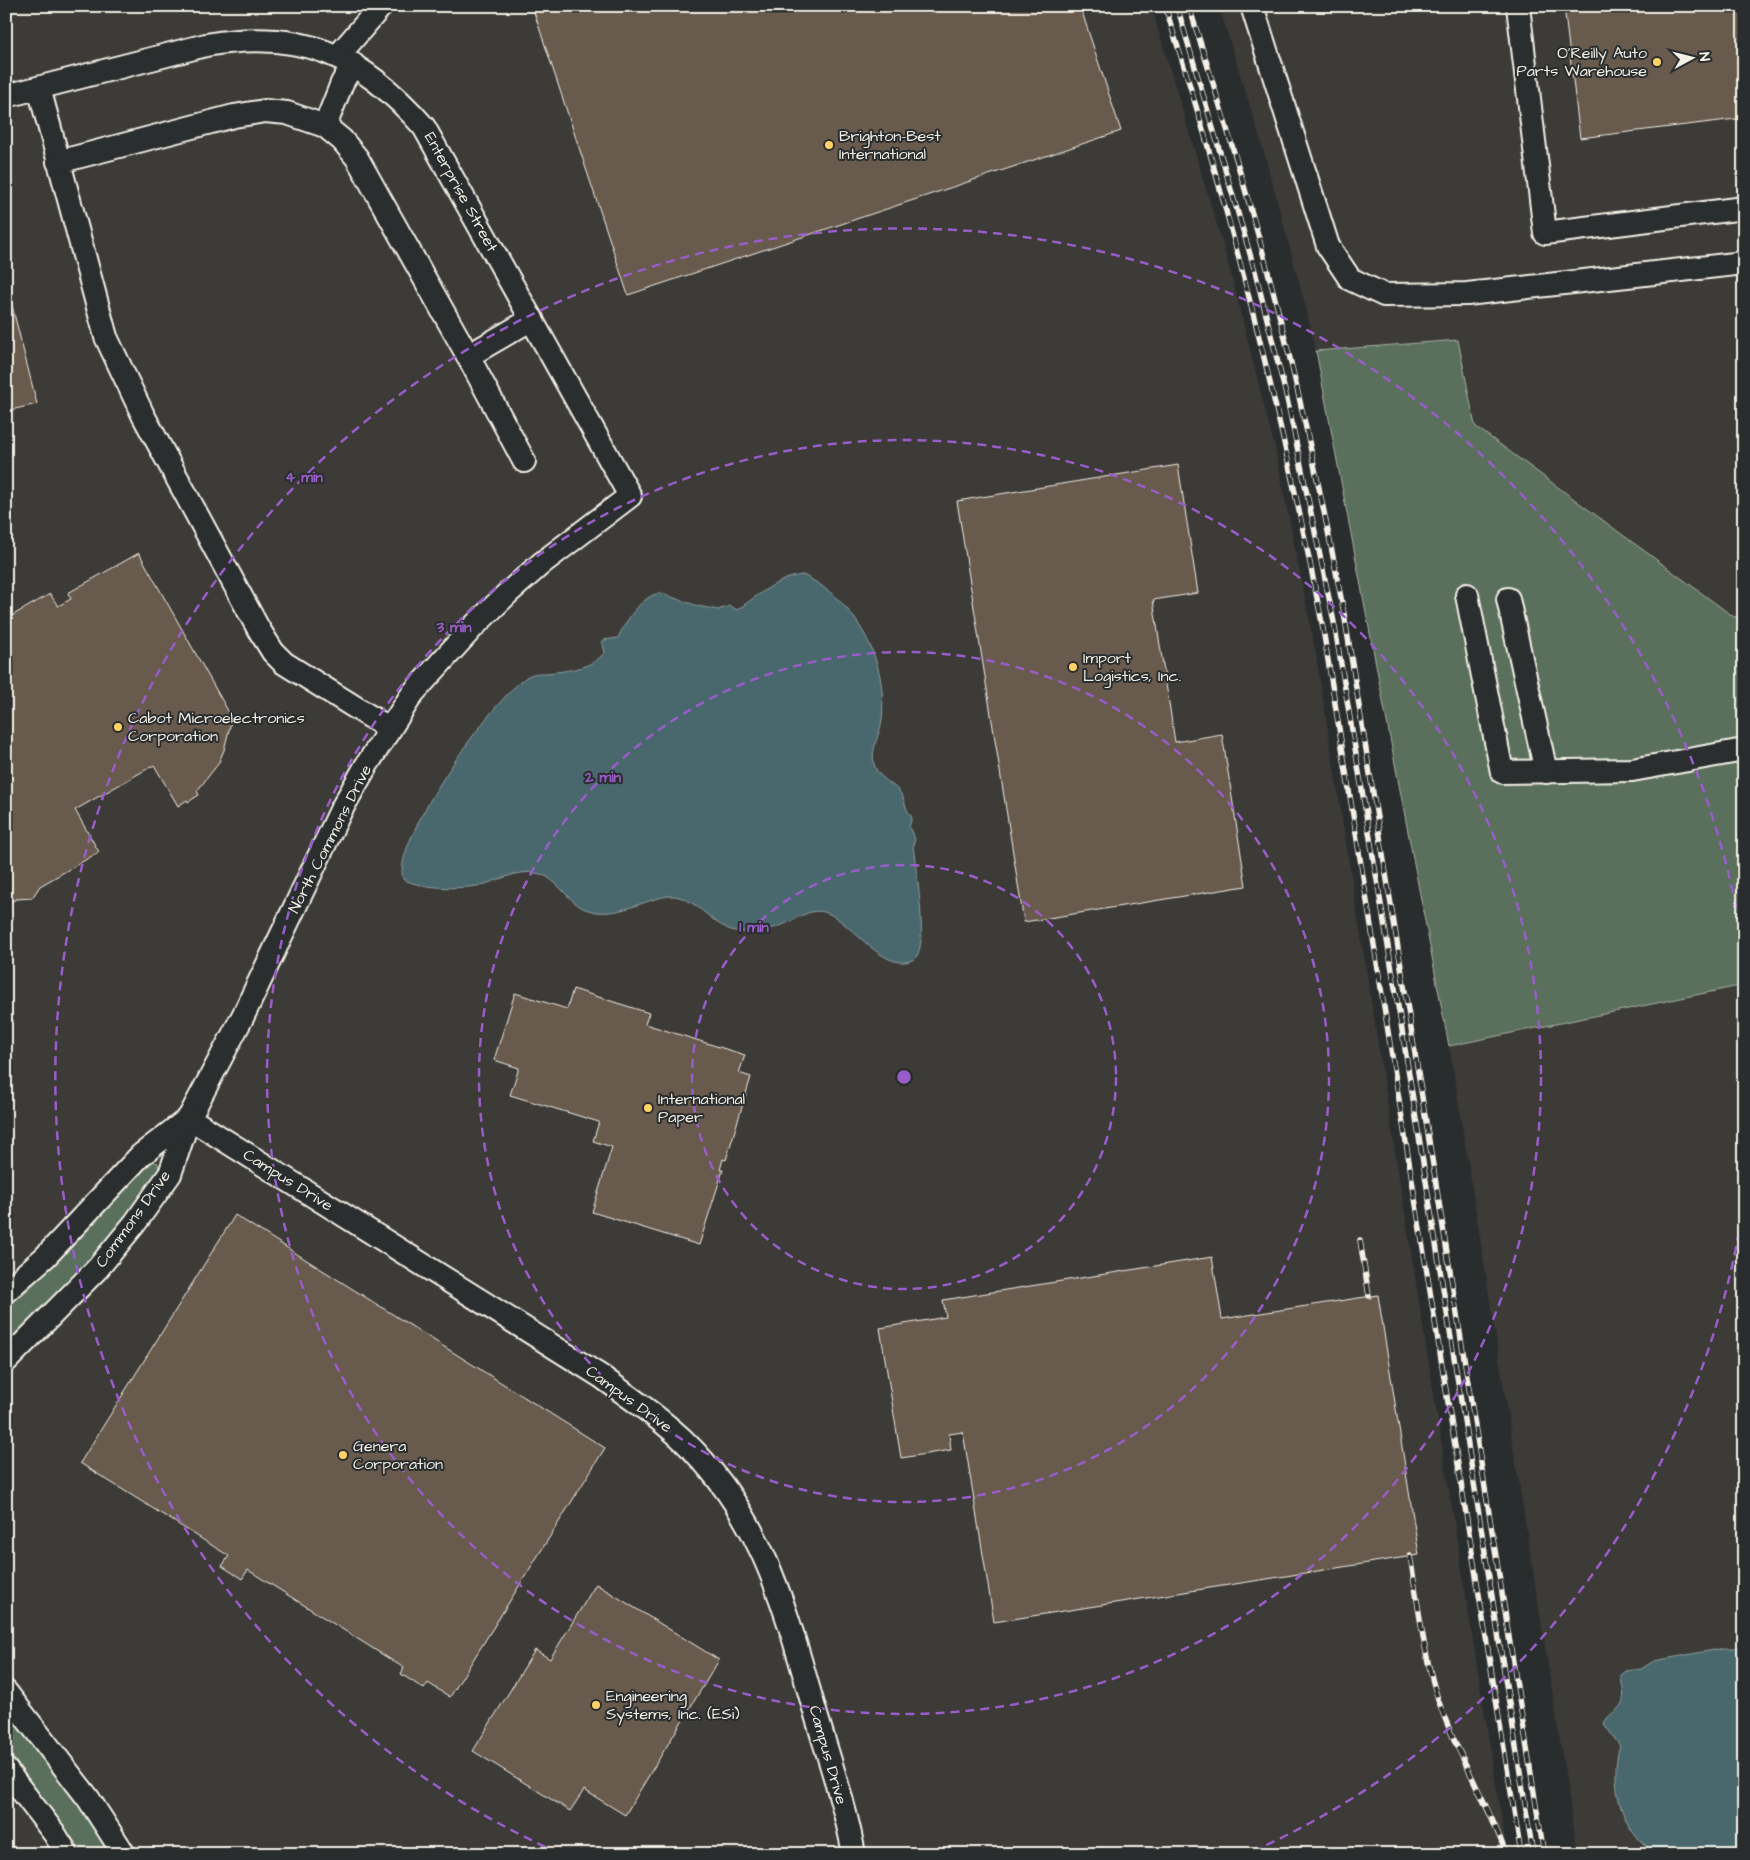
<svg xmlns="http://www.w3.org/2000/svg" width="1750" height="1860" font-family="'Architects Daughter',sans-serif">
	<style>
		.built { fill: #3d3a38 }
		.green { fill: #5a705c; stroke: #a7b0a2 }
		.water { fill: #4a676d; stroke: #8e9e9e }
		.building { fill: #685a4e; stroke: #f4f1e8 }
		.lines { fill: none; stroke-linecap: round; stroke-linejoin: round }
		.minor-casing { stroke: #f4f1e8; stroke-width: 26 }
		.minor { stroke: #2a2d2e; stroke-width: 22 }
		.rail-casing { stroke: #f4f1e8; stroke-width: 5.5 }
		.rail { stroke: #2a2d2e; stroke-width: 4; stroke-dasharray: 11; stroke-linecap: butt }
		.ring { fill: none; stroke: #995dc9; stroke-width: 2.5; stroke-dasharray: 9 6 }
		.poi-dot { fill: #ffd166; stroke: #2a2d2e; stroke-width: 2 }
		.labels { text-anchor: middle; dominant-baseline: central; stroke-width: 4; stroke-linejoin: round; paint-order: stroke }
		.poi-label { font-size: 16px; fill: #f4f1e8; stroke: #2a2d2e; text-anchor: start }
		.street-label { font-size: 16px; fill: #f4f1e8; stroke: #2a2d2e }
		.centre { fill: #995dc9; stroke: #2a2d2e; stroke-width: 2.5 }
		.ring-label { font-size: 15px; text-anchor: middle; font-weight: bold; fill: #995dc9; stroke: #2a2d2e; stroke-width: 4; stroke-linejoin: round; paint-order: stroke }
	</style>
	<rect width="100%" height="100%" fill="#2a2d2e"/>
	<filter id="ink" filterUnits="userSpaceOnUse"><feTurbulence type="fractalNoise" baseFrequency=".02" numOctaves="2"/><feDisplacementMap in="SourceGraphic" scale="10" xChannelSelector="R" yChannelSelector="G"/><feConvolveMatrix kernelMatrix="1 2 1 2 8 2 1 2 1" color-interpolation-filters="sRGB"/></filter>
	<g filter="url(#ink)">
		<!-- built -->
		<g class="built">
			<polygon points="6,6 1151,6 1226,255 1275,448 1315,649 1507,1854 6,1854"/>
			<polygon points="1219,6 1744,6 1744,1854 1578,1854 1453,1068 1373,613 1342,460 1304,301 1262,145"/>
		</g>
		<!-- green -->
		<g class="green">
			<polygon points="1458,340 1475,426 1734,617 1744,615 1744,985 1449,1046 1316,351"/>
			<polygon points="153,1161 158,1163 159,1174 101,1250 6,1347 6,1310 59,1260 148,1164"/>
			<polygon points="6,1707 96,1826 113,1854 84,1854 6,1748"/>
		</g>
		<!-- water -->
		<g class="water">
			<path d="M803,575C857,601 888,661 882,719C880,736 869,751 875,767C880,780 894,783 901,794C906,802 905,811 912,817L909,827L915,839L913,845C915,864 930,950 914,959C884,976 849,918 824,912C809,908 796,920 782,925C770,930 755,933 741,932C717,931 702,904 679,897C657,890 621,921 588,910C567,904 559,877 536,873C518,870 502,879 485,884C467,890 419,889 403,879C391,841 494,697 528,676C534,673 539,673 546,673C566,671 592,669 605,652L602,642L604,640L618,638C625,622 641,596 660,593L698,606L718,610L730,606L737,610C757,596 779,577 803,575Z"/>
			<path d="M1724,1648H1744V1854C1719,1854 1691,1857 1667,1854C1622,1848 1608,1781 1620,1746L1604,1724C1607,1714 1618,1712 1622,1703C1626,1695 1621,1684 1621,1675L1626,1671L1641,1669L1654,1661Z"/>
		</g>
		<!-- building -->
		<g class="building">
			<polygon points="532,6 1080,6 1121,131 628,295"/>
			<polygon points="1564,6 1744,6 1744,118 1580,138"/>
			<polygon points="6,282 37,404 6,411"/>
			<polygon points="1178,465 1198,593 1153,600 1175,742 1222,734 1246,886 1024,922 957,501"/>
			<polygon points="139,553 232,718 224,750 218,764 197,791 199,795 188,802 187,800 178,806 154,765 75,810 99,852 40,886 32,898 16,899 6,905 8,692 6,619 50,594 58,606 71,599 68,593"/>
			<polygon points="573,989 649,1013 645,1024 745,1055 739,1073 751,1077 726,1160 723,1159 720,1170 723,1170 699,1245 592,1212 612,1147 593,1141 599,1122 510,1095 519,1068 494,1060 515,993 567,1009"/>
			<polygon points="235,1215 605,1448 450,1697 428,1683 424,1689 401,1674 404,1668 248,1570 242,1579 222,1566 229,1556 80,1463"/>
			<polygon points="1212,1257 1222,1319 1378,1295 1419,1555 994,1622 963,1432 949,1434 951,1450 901,1458 880,1328 946,1317 943,1300"/>
			<polygon points="596,1584 719,1660 625,1815 584,1790 570,1811 473,1751 535,1650 550,1659"/>
		</g>
		<g class="lines">
			<!-- minor casing -->
			<g class="minor-casing">
				<g id="minor">
					<polyline points="1252,6 1328,246 1350,279 1384,295 1467,294 1744,263"/>
					<polyline points="1518,6 1545,233 1744,208"/>
					<polyline points="338,56 381,6"/>
					<polyline points="39,88 106,337 143,415 258,628 273,652 284,663 390,729"/>
					<path d="M6,96L206,45C302,28 361,55 424,127L630,496L542,563L508,593L473,627L413,693L366,766L341,810L243,1016L189,1118L170,1174L135,1223L98,1268L6,1361"/>
					<polyline points="325,126 342,140 357,158 468,356 532,319"/>
					<polyline points="58,162 234,116 265,111 287,113 325,126 342,83 353,64"/>
					<polyline points="468,356 524,461"/>
					<polyline points="1467,595 1502,772 1632,770 1744,750"/>
					<polyline points="1508,599 1546,772"/>
					<path d="M189,1118L602,1377C629,1397 658,1416 683,1440C763,1517 784,1605 814,1708C828,1756 845,1804 854,1854"/>
					<polyline points="6,1291 45,1257 141,1155 189,1118"/>
					<polyline points="6,1692 88,1798 124,1854"/>
					<polyline points="6,1770 54,1833 67,1854"/>
				</g>
			</g>
			<!-- minor -->
			<use href="#minor" class="minor"/>
			<!-- rail casing -->
			<g class="rail-casing">
				<g id="rail">
					<path d="M1165,6C1231,210 1281,413 1322,623L1521,1854"/>
					<polyline points="1177,6 1255,271 1287,399 1334,622 1402,1030 1533,1854"/>
					<path d="M1189,6C1216,93 1244,180 1267,268C1298,384 1323,501 1345,619L1544,1854"/>
					<polyline points="1360,1240 1369,1296"/>
					<path d="M1410,1556C1420,1613 1425,1675 1449,1728C1467,1771 1491,1810 1506,1854"/>
				</g>
			</g>
			<!-- rail -->
			<use href="#rail" class="rail"/>
		</g>
	</g>
	<!-- distance rings -->
	<g class="ring">
		<circle cx="904" cy="1077" r="212"/>
		<circle cx="904" cy="1077" r="425"/>
		<circle cx="904" cy="1077" r="637"/>
		<path d="M1744 1202A849 849 0 0 1 1249 1853M559 1853A849 849 0 1 1 1744 952"/>
	</g>
	<!-- markers -->
	<g class="poi-dot">
		<circle cx="1657" cy="62" r="5"/>
		<circle cx="829" cy="145" r="5"/>
		<circle cx="1073" cy="667" r="5"/>
		<circle cx="118" cy="727" r="5"/>
		<circle cx="648" cy="1108" r="5"/>
		<circle cx="343" cy="1455" r="5"/>
		<circle cx="596" cy="1705" r="5"/>
	</g>
	<g class="labels">
		<!-- poi labels -->
		<g class="poi-label">
			<text x="1647" y="53" text-anchor="end">O'Reilly Auto<tspan x="1647" dy="18">Parts Warehouse</tspan></text>
			<text x="839" y="136">Brighton-Best<tspan x="839" dy="18">International</tspan></text>
			<text x="1083" y="658">Import<tspan x="1083" dy="18">Logistics, Inc.</tspan></text>
			<text x="128" y="718">Cabot Microelectronics<tspan x="128" dy="18">Corporation</tspan></text>
			<text x="658" y="1099">International<tspan x="658" dy="18">Paper</tspan></text>
			<text x="353" y="1446">Genera<tspan x="353" dy="18">Corporation</tspan></text>
			<text x="606" y="1696">Engineering<tspan x="606" dy="18">Systems, Inc. (ESi)</tspan></text>
		</g>
		<!-- street labels -->
		<g class="street-label">
			<text transform="translate(461 192) rotate(61)">Enterprise Street</text>
			<text transform="translate(330 839) rotate(-63)">North Commons Drive</text>
			<text transform="translate(288 1180) rotate(32)">Campus Drive</text>
			<text transform="translate(133 1219) rotate(-54)">Commons Drive</text>
			<text transform="translate(629 1399) rotate(36)">Campus Drive</text>
			<text transform="translate(828 1755) rotate(74)">Campus Drive</text>
		</g>
	</g>
	<circle cx="904" cy="1077" r="8" class="centre"/>
	<g class="ring-label">
		<text x="304" y="482">4 min</text>
		<text x="454" y="632">3 min</text>
		<text x="603" y="782">2 min</text>
		<text x="754" y="932">1 min</text>
	</g>
	<!-- margin -->
	<rect width="1750" height="1860" fill="none" stroke="#2a2d2e" stroke-width="25"/>
	<rect x="12" y="12" width="1725" height="1835" fill="none" stroke="#f4f1e8" stroke-width="2" filter="url(#ink)"/>
	<!-- north arrow -->
	<g transform="translate(1692 58) rotate(83)" stroke="#2a2d2e" stroke-width="4" paint-order="stroke">
	<path d="M0-4L9 19L0 12L-9 19Z" fill="#f4f1e8"/>
	<text y="-8" font-size="14" font-weight="bold" text-anchor="middle" fill="#f4f1e8">N</text>
	</g>
</svg>
